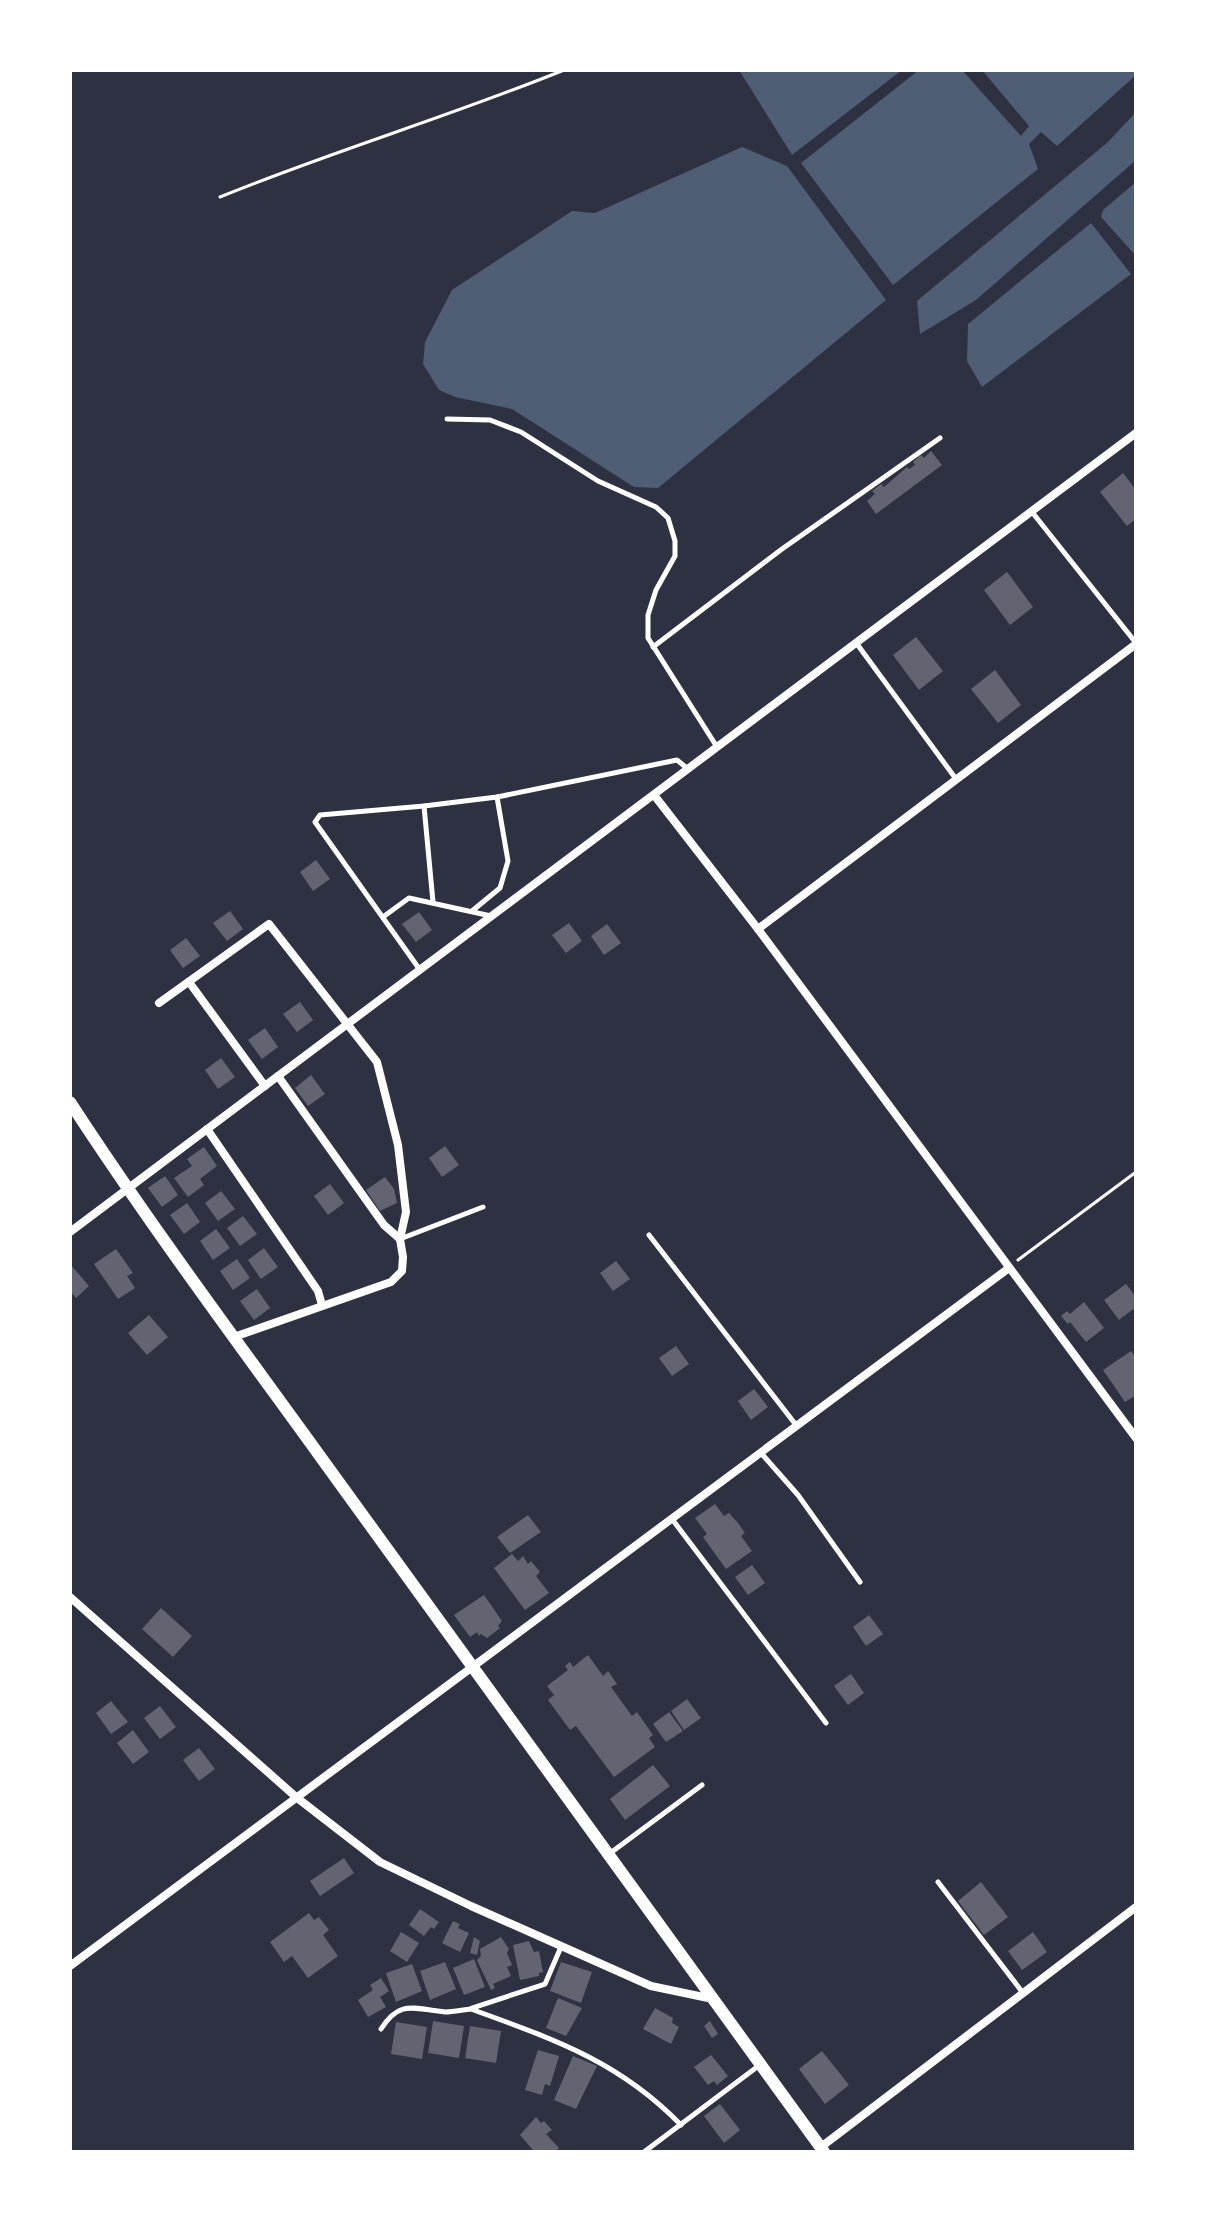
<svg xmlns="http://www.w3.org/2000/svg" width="1206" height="2222" font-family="'Archivo Narrow',sans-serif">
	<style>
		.water { fill: #4f5d75 }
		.building { fill: #626471 }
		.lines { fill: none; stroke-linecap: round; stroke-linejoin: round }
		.path { stroke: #fff; stroke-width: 3 }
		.service { stroke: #fff; stroke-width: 5 }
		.minor { stroke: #fff; stroke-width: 8 }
		.tertiary { stroke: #fff; stroke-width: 12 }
	</style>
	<rect width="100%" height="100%" fill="#2d3142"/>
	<!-- water -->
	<g class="water">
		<polygon points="739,70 902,70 792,155"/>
		<polygon points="919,70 962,70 1021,136 1029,126 982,70 1136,70 1136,75 1057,146 1041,132 1029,144 1038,169 893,285 801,163"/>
		<polygon points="1136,112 1136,160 976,300 920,334 917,301 1108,142"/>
		<polygon points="742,147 787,166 886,300 658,488 634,487 512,409 455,397 439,390 423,364 425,342 452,290 572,211 595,213"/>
		<polygon points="1136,182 1136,256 1101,217 1103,210"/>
		<polygon points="1091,223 1131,274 982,387 967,361 968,324"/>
	</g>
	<!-- building -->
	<g class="building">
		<polygon points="931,451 942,465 876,514 867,501 875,494 872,491 881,484 884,487 907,467 909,469 915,465 913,462 921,455 924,458"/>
		<polygon points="1123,473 1136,490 1136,519 1127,526 1100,492"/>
		<polygon points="1007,572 1033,607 1010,625 984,590"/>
		<polygon points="916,637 943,671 919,690 893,655"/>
		<polygon points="995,670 1021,705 998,723 971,689"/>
		<polygon points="316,860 330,879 313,891 300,872"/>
		<polygon points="230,911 243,929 227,941 213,923"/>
		<polygon points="419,912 432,930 416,942 402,924"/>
		<polygon points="569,923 582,941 566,953 552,935"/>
		<polygon points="607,924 621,943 604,955 591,936"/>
		<polygon points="186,938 200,956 183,968 170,950"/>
		<polygon points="300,1002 313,1020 297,1032 283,1014"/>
		<polygon points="265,1028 278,1047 262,1059 248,1040"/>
		<polygon points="221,1058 235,1077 218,1089 205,1070"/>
		<polygon points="311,1075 325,1094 308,1106 295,1088"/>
		<polygon points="445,1146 459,1165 442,1177 429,1158"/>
		<polygon points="204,1147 217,1166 200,1179 204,1185 188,1197 174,1178 192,1166 187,1159"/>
		<polygon points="165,1176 178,1195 162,1207 148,1188"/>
		<polygon points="385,1177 394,1189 397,1203 380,1211 366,1190"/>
		<polygon points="330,1184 344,1203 328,1215 314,1196"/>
		<polygon points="221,1191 235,1209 218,1221 205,1203"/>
		<polygon points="187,1203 200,1222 184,1234 170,1215"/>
		<polygon points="243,1216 257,1234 240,1246 227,1228"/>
		<polygon points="216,1229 230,1248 213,1260 200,1241"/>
		<polygon points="264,1248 278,1267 261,1279 248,1260"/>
		<polygon points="116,1249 133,1273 127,1276 135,1288 118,1299 94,1264"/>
		<polygon points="237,1259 250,1278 233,1290 220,1271"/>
		<polygon points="616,1261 630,1279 613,1291 600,1273"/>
		<polygon points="70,1264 89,1286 76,1298 70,1291"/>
		<polygon points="1126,1284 1136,1297 1136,1307 1119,1320 1104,1300"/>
		<polygon points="257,1289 270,1308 254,1320 240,1301"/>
		<polygon points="1084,1302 1104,1328 1086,1342 1070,1322 1068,1324 1061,1316 1067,1311 1070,1314"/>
		<polygon points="149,1315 168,1337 147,1355 128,1333"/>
		<polygon points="676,1346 689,1364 672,1376 659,1358"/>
		<polygon points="1131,1351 1136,1358 1136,1395 1125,1402 1103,1370"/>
		<polygon points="754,1389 768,1407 751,1420 738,1401"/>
		<polygon points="715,1504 724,1516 729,1513 738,1523 745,1533 741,1536 752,1551 726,1569 703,1537 707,1534 695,1518"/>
		<polygon points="528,1515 541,1532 510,1553 497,1537"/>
		<polygon points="512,1554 518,1561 523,1556 528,1564 531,1561 540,1572 536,1576 549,1593 525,1610 494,1568"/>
		<polygon points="752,1565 765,1583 748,1595 735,1577"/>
		<polygon points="484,1595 502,1621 498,1626 500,1628 487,1638 481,1634 479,1636 477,1632 470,1637 454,1615"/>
		<polygon points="161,1608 192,1636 173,1657 142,1629"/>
		<polygon points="869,1615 883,1634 866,1646 853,1627"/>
		<polygon points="588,1655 603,1676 608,1671 617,1684 611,1687 632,1716 637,1712 653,1735 649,1738 655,1747 614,1777 576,1726 570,1730 548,1700 554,1695 547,1686 568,1670 565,1666 570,1662 573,1667"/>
		<polygon points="851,1674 864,1693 848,1705 834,1686"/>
		<polygon points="687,1699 701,1718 684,1730 671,1711"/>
		<polygon points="111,1701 128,1722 111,1734 96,1713"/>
		<polygon points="160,1706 176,1727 160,1739 144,1718"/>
		<polygon points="669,1712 683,1731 666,1742 653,1724"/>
		<polygon points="133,1730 149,1752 133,1764 117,1743"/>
		<polygon points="199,1748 215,1769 199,1781 183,1760"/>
		<polygon points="653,1765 670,1786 625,1820 610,1799"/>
		<polygon points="344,1858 354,1873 320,1896 310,1881"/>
		<polygon points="981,1882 1008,1917 984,1935 958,1901"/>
		<polygon points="420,1909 439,1922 434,1929 431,1927 424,1936 409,1925"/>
		<polygon points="309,1913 314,1920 319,1917 329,1930 323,1935 338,1956 308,1978 292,1956 284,1962 270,1942"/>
		<polygon points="453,1921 460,1924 458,1928 469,1933 460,1952 442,1943"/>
		<polygon points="401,1932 419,1943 407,1962 390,1951"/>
		<polygon points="1033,1932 1047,1952 1022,1970 1008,1951"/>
		<polygon points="474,1937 480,1941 477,1955 470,1953"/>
		<polygon points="501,1937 509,1949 507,1953 512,1965 507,1967 511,1976 493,1984 495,1988 491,1990 477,1960 481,1956 480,1949"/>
		<polygon points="529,1941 534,1952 539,1951 543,1972 539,1973 539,1976 520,1980 513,1945"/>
		<polygon points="474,1959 485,1987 464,1995 453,1968"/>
		<polygon points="445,1962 456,1989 430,2000 420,1971"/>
		<polygon points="561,1962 592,1972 581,2003 550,1991"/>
		<polygon points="412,1964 422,1991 396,2002 386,1973"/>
		<polygon points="381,1978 389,1991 380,1997 386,2007 368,2017 358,2000 373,1990 370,1985"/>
		<polygon points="558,1998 582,2008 566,2036 546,2028"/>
		<polygon points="655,2008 673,2018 672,2023 679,2027 671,2044 643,2029"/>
		<polygon points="433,2021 464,2026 459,2058 428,2053"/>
		<polygon points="710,2021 718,2034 712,2038 704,2026"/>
		<polygon points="396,2022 427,2027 422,2059 391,2054"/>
		<polygon points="470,2026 501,2031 496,2063 465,2058"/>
		<polygon points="538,2050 559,2056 550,2086 545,2084 542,2095 525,2090"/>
		<polygon points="822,2051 849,2085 825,2104 799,2069"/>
		<polygon points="711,2055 728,2076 717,2085 714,2081 708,2085 694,2067"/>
		<polygon points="573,2056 597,2066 576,2109 554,2100"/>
		<polygon points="720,2104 740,2130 724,2143 704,2116"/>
		<polygon points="536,2117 541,2123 544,2121 552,2130 546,2134 559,2148 555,2152 531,2152 533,2150 520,2135"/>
	</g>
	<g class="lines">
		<!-- path -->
		<g class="path">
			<path d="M220,197C333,151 451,116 564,70"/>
			<polyline points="1018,1260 1136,1172"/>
		</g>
		<!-- service -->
		<g class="service">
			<polyline points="447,419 490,420 521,432 598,481 656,507 668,518 675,541 675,556 656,590 648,615 648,638 717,747"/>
			<polyline points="1032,512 1136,643"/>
			<polyline points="857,644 956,779"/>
			<polyline points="653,647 782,549 940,438"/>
			<polyline points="424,806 433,902"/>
			<polyline points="472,911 500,888 508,861 497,797"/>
			<polyline points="383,917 409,898 491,916"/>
			<polyline points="420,970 315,822 320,815 424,806 497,797 677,760 688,769"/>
			<polyline points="649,1235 796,1425"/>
			<polyline points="400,1239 483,1207"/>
			<polyline points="761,1453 798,1495 860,1582"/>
			<polyline points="672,1519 826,1723"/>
			<polyline points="609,1854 702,1785"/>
			<polyline points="938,1882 1023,1993"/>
			<polyline points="472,2008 545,1984 561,1947"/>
			<path d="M381,2029C400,1999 414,2009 445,2012C453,2012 462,2010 471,2009C553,2039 619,2061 681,2125"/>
			<polyline points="644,2152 761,2064"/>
		</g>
		<!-- minor -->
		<g class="minor">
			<polyline points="654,795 758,929 1136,1438"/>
			<polyline points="758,929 1136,644"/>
			<polyline points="189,982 265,1086"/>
			<polyline points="159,1003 269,924 377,1062 398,1145 406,1212 400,1239 403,1257 402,1271 391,1282 234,1337"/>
			<polyline points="278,1076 384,1225 400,1239"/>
			<polyline points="207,1129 318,1291 322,1305"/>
			<polyline points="70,1232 1136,433"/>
			<polyline points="70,1597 296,1797 380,1862 471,1906 651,1986 713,1999"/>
			<polyline points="70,1966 1009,1268"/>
			<polyline points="821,2147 1136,1907"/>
		</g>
		<!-- tertiary -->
		<path class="tertiary" d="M70,1102C148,1222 233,1336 317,1452C485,1686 657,1918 824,2152"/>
	</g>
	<!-- border -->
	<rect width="1206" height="2222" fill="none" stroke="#ffffff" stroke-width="144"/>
</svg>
